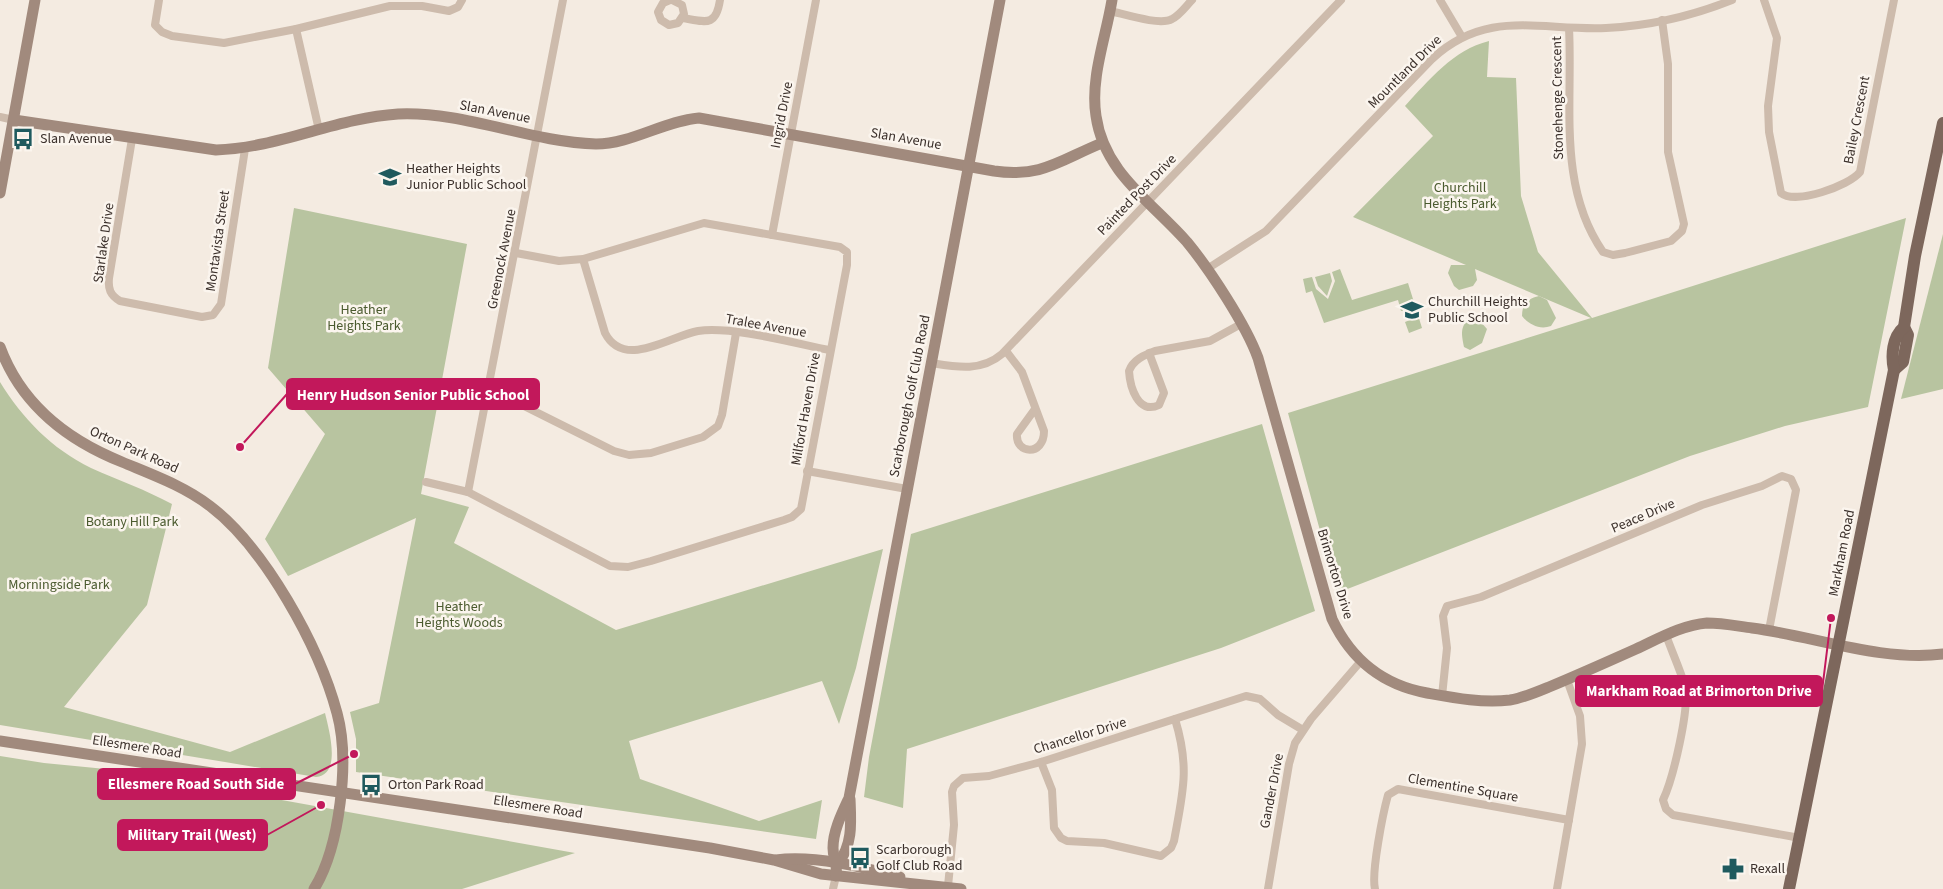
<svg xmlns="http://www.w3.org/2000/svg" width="1943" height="889" font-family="'Source Sans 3',sans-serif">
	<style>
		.green { fill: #b8c4a0 }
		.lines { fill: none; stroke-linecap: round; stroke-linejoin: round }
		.street { stroke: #cdbbac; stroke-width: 8 }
		.secondary { stroke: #a18a7d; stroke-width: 11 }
		.primary { stroke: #7d675c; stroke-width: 12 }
		.labels { text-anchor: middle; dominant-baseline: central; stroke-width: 5; stroke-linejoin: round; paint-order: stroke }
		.street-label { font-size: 14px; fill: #3b302b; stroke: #fbf5ee }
		.poi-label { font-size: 14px; fill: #3b302b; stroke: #fbf5ee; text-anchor: start }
		.park-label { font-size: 14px; fill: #4a5a2e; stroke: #fbf5ee }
		.leader { fill: none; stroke: #c2185b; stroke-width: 2 }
		.callout-dot { fill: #c2185b; stroke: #fbf5ee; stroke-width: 2 }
		.callout { fill: #c2185b; stroke: #c2185b; stroke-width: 2 }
		.callout-label { font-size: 15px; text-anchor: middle; font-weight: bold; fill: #fff }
	</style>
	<rect width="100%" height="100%" fill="#f4ebe1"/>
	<!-- green -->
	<g class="green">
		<path d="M1489,41L1487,77L1516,78L1521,196L1538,252L1592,318L1906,218L1868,407L1785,426L1690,456L1337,593L1288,413L1591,318L1475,269L1477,280L1473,286L1459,290L1454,286L1448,273L1451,265H1466L1353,217L1433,136L1405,106C1429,80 1453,50 1489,41Z"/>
		<polygon points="294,208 467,244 421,494 469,507 454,543 616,630 883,549 856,668 839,724 822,681 629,741 640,779 759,821 822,800 816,839 356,772 356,739 350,712 379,703 416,518 288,576 265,539 325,434 268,368"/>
		<polygon points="1943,234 1943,389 1901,399"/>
		<polygon points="1340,269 1352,300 1408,283 1422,328 1409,333 1405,322 1410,320 1407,310 1401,311 1398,300 1324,323 1312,291 1306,293 1303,279 1312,277 1316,289 1328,299 1335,281 1332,272"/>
		<polygon points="1330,273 1332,281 1327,296 1318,286 1315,277"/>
		<path d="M1539,296L1547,300L1556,318L1551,326C1540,330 1529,325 1522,316C1522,304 1527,299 1539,296Z"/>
		<path d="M1470,318L1480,321L1487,329L1482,343L1470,350L1464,347C1462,335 1459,327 1470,318Z"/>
		<path d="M0,382C22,418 52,449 91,468C118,480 146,490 172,504L147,605L64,707L230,752L325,713C329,730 342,775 316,777L0,725Z"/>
		<polygon points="1262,424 1315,611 1221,648 907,749 903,808 864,797 869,757 911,534"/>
		<polygon points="0,756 44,763 116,770 575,853 462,889 0,889"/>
	</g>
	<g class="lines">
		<!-- street -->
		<g class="street">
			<polyline points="159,0 155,25 162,32 172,36 224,43 296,29 390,6 422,6 449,11 458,7 462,0"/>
			<polyline points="670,0 663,3 658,12 661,20 669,25 678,23 684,14 682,5 672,0"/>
			<polyline points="1440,0 1462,37"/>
			<path d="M1764,0L1777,38L1768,106L1769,132L1781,193C1795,205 1849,186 1860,172L1894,0"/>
			<path d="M1110,11C1124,14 1160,26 1172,19C1180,15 1186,6 1192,0"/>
			<path d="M683,18C706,22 716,27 720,0"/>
			<path d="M1569,28C1573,103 1557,186 1603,252L1613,255L1625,253L1671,241L1682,231L1684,224L1668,152V64L1662,20"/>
			<polyline points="296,29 319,130"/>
			<polyline points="0,117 14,120"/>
			<path d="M132,139L109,278C108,289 110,295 120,301L202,317L213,315L221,304L245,149"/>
			<polyline points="772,235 816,0"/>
			<path d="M583,259L605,333C624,370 670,336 698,331C732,326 794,343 829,350"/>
			<path d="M1207,269L1266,231L1432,59C1487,8 1540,31 1606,28C1648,26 1692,16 1732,0"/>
			<path d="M1006,351L1022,372L1044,431C1044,457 1015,454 1017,434L1035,409"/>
			<path d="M1149,353L1164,393L1159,405C1138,415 1130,387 1129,371C1133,360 1144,355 1155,351L1210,341L1241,324"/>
			<path d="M931,363C956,367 981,372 1002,354L1341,0"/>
			<polyline points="488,398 524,406 614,451 629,455 651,453 703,437 718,426 722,415 736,333"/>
			<polyline points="807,471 907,489"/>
			<polyline points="426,482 468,492 610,566 628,567 651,561 784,520 792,517 801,509 847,265 847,252 840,247 704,223 583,259 559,261 516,253"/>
			<polyline points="468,492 563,0"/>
			<path d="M1666,635C1672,652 1680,669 1685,686C1690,708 1673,779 1663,800L1666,809L1673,815L1800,838"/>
			<polyline points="1442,696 1447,648 1443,616 1447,606 1481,597 1702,505 1762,486 1782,476 1791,479 1796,490 1769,630"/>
			<path d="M1041,762L1052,790L1054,828L1061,838L1067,841L1104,843L1161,856L1171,848L1174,841C1183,792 1190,768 1175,719"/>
			<polyline points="948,886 954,825 952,792 954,786 963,778 989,776 1041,762 1246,696 1260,699 1278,715 1303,730"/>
			<polyline points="833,889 836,876"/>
			<polyline points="1268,889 1289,764 1295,743 1311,719 1361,661"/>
			<path d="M1375,889C1371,873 1383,813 1388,795L1398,789L1569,820"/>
			<polyline points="1557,889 1582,744 1580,716 1567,680"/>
		</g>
		<!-- secondary -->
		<g class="secondary">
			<path d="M1112,0C1106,37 1090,78 1096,116C1104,173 1152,202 1187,242C1210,270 1246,325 1258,358L1332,619C1351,659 1383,685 1427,693C1455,698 1481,703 1510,700C1523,698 1537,692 1549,687C1578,675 1607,662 1636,649C1658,639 1682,625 1707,623C1722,623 1737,626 1752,628C1813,636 1882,662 1943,654"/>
			<path d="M14,120L216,150C278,148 336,118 398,114C465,111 529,142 596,144C631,144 664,121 699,118L994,171C1042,178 1060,160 1102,143"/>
			<polyline points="0,193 35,0"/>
			<path d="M0,347C21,404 67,440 122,462C153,475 184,486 210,506C265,548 319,646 337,713C350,760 340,847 314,889"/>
			<polyline points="0,741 710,848 774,860 821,874 961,889"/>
			<path d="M776,860C814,855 863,867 900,877"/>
			<path d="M838,863C853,845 851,822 850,799"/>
			<path d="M836,876C838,861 833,860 833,848C833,831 842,813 849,798L1000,0"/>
		</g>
		<!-- primary -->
		<g class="primary">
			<polyline points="1894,370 1903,362 1908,335 1904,327"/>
			<path d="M1789,889L1894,370C1891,356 1892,337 1904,327L1915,256L1943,123"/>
		</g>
	</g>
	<!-- icons -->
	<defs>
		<g id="bus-bare" transform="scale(1.725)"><path d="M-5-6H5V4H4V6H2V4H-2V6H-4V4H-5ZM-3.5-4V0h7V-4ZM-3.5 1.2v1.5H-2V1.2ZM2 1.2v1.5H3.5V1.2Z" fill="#1f5a5e" stroke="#fbf5ee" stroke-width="2.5" paint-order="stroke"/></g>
		<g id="school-bare" transform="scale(1.725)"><path d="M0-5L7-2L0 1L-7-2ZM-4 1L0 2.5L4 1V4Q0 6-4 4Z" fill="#1f5a5e" stroke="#fbf5ee" stroke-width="2.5" paint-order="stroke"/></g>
		<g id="pharmacy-bare" transform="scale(1.725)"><path d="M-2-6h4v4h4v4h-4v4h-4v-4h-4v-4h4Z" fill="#1f5a5e" stroke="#fbf5ee" stroke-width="2.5" paint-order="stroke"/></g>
	</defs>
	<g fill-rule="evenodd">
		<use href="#bus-bare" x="23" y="139"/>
		<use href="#school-bare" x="390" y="177"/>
		<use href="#school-bare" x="1412" y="310"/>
		<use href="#bus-bare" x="371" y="785"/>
		<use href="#bus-bare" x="860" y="858"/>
		<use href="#pharmacy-bare" x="1733" y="869"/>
	</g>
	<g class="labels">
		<!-- street labels -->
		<g class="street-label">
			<text transform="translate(1405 72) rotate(-45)">Mountland Drive</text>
			<text transform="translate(1558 98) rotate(-91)">Stonehenge Crescent</text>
			<text transform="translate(495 112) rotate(11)">Slan Avenue</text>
			<text transform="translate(782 115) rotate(-79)">Ingrid Drive</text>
			<text transform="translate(1857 120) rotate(-79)">Bailey Crescent</text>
			<text transform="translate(906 139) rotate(10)">Slan Avenue</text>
			<text transform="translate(1137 195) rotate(-46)">Painted Post Drive</text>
			<text transform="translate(218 241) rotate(-82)">Montavista Street</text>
			<text transform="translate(104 243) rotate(-82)">Starlake Drive</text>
			<text transform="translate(502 259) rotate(-79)">Greenock Avenue</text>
			<text transform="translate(766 326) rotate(10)">Tralee Avenue</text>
			<text transform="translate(910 396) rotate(-79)">Scarborough Golf Club Road</text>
			<text transform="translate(806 409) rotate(-80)">Milford Haven Drive</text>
			<text transform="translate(134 450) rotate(24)">Orton Park Road</text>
			<text transform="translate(1643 516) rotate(-23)">Peace Drive</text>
			<text transform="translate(1842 553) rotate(-79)">Markham Road</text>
			<text transform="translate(1335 574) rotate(73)">Brimorton Drive</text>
			<text transform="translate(1080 736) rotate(-17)">Chancellor Drive</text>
			<text transform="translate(137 747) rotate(9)">Ellesmere Road</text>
			<text transform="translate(1463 788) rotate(10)">Clementine Square</text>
			<text transform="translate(1272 791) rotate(-79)">Gander Drive</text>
			<text transform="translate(538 807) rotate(9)">Ellesmere Road</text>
		</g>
		<!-- poi labels -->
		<g class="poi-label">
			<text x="40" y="139">Slan Avenue</text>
			<text x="406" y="169">Heather Heights<tspan x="406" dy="16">Junior Public School</tspan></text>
			<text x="1428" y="302">Churchill Heights<tspan x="1428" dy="16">Public School</tspan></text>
			<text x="388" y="785">Orton Park Road</text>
			<text x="876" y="850">Scarborough<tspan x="876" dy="16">Golf Club Road</tspan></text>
			<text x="1750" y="869">Rexall</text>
		</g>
		<!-- park labels -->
		<g class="park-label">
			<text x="1460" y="188">Churchill<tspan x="1460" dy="16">Heights Park</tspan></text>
			<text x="364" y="310">Heather<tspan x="364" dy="16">Heights Park</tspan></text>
			<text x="132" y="522">Botany Hill Park</text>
			<text x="59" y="585">Morningside Park</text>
			<text x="459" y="607">Heather<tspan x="459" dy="16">Heights Woods</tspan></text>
		</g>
	</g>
	<!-- callouts -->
	<path class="leader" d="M240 447L287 394M1831 618L1822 691M354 754L295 784M321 805L267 835"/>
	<g class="callout-dot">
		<circle cx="240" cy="447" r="5"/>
		<circle cx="1831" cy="618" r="5"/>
		<circle cx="354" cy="754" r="5"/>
		<circle cx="321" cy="805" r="5"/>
	</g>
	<g class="callout">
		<rect x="287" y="379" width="252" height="30" rx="5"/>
		<rect x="1576" y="676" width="246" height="30" rx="5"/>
		<rect x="98" y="769" width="197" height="30" rx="5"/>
		<rect x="118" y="820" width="149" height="30" rx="5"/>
	</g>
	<g class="callout-label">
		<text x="413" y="400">Henry Hudson Senior Public School</text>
		<text x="1699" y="696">Markham Road at Brimorton Drive</text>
		<text x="196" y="789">Ellesmere Road South Side</text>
		<text x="192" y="840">Military Trail (West)</text>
	</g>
</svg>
